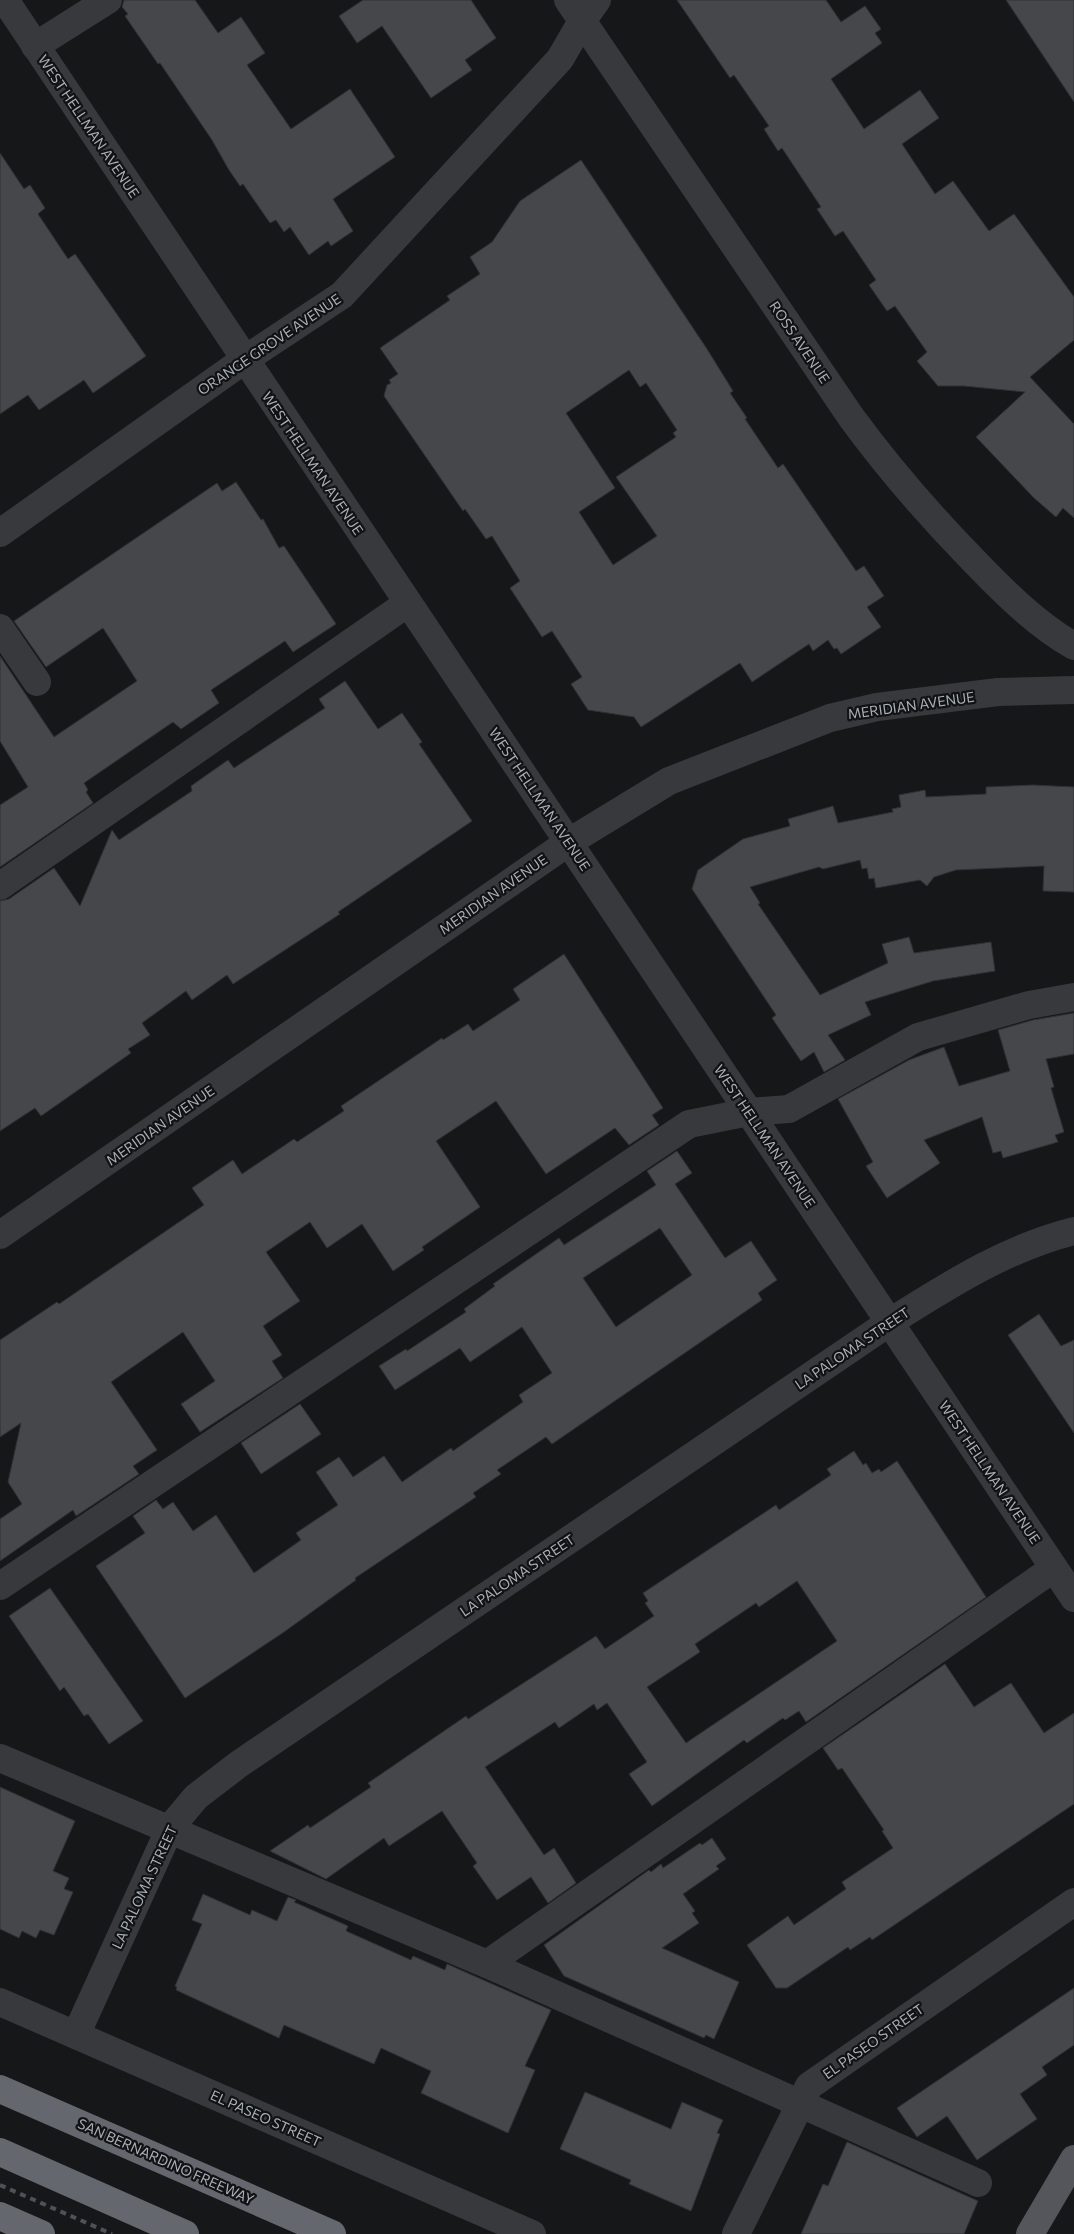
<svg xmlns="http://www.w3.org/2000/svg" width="1074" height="2234" font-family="Commissioner,sans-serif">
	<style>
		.building { fill: #45474b; stroke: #303134; fill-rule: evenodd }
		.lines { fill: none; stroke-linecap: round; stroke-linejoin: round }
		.minor { stroke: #38393d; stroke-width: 28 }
		.major { stroke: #54565c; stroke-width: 28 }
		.highway { stroke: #64686e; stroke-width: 28 }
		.rail { stroke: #4f5156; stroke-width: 4; stroke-dasharray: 6 5; stroke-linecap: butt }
		.labels { text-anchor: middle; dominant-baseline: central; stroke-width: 4.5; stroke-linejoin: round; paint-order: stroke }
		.street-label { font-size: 14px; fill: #a9afb8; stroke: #111213 }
	</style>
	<rect width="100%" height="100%" fill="#161718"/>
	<!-- building -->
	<g class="building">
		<polygon points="124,0 195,0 218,33 241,17 265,53 247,65 291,129 350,89 395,157 333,199 353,231 331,246 328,241 309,255 290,227 284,232 276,220 270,223 243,184 240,186 229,170 212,140 160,63 158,64 125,16 128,14 122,7"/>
		<polygon points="363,0 471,0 496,38 465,60 472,70 431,98 382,26 357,43 339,16"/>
		<polygon points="677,0 826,0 841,22 865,6 881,29 875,33 882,43 831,79 864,129 920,90 939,118 902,144 935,194 953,181 989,231 1014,214 1074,297 1074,340 1030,377 1074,424 1074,518 1063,508 1056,517 1034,498 976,437 1025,392 964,386 938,386 917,361 927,352 895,306 887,311 869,285 876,280 843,231 835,236 817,209 821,207 782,148 778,151 764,129 769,126 734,75 730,78"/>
		<polygon points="1006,0 1074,0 1074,102"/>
		<polygon points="0,153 24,189 30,185 45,208 38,214 68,259 75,254 146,356 93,393 84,380 39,410 28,395 0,414"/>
		<path d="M581,160L707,349L733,391L730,393L747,418L745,419L778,468L783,464L856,571L864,566L884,596L867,607L881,627L841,654L837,648L834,649L828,640L813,651L809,644L752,682L740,663L641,727L634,717L588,710L571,684L582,677L552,631L542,637L510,588L520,581L492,536L486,539L465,509L463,511L384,396L387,385L391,383L389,380L398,374L380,348L450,300L447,296L480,274L470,257L492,242L520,201ZM629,370L640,387L646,383L677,430L673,433L676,437L616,477L657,536L613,565L579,512L615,488L566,413Z"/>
		<polygon points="236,482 261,520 263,519 279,548 284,546 336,624 293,652 285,641 211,690 219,703 181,729 173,722 84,783 88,790 86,792 93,803 0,867 0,805 28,787 0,741 0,656 54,737 137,681 103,628 46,667 14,621 217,483 222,491"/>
		<polygon points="345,681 378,729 402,713 422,742 419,744 472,821 338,912 340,914 233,984 227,975 192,1000 186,991 142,1023 150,1035 128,1049 131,1053 41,1116 35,1108 0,1131 0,901 9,899 54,868 80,906 112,830 119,840 192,791 191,786 228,760 234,768 325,708 319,699"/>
		<polygon points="1033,785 1074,787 1074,892 1043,891 1044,866 956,870 934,877 927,886 920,880 876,888 874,878 869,879 867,868 862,869 860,860 823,869 819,867 750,887 760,903 758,904 820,995 888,963 882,944 909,937 914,953 991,942 995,971 933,981 865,1002 871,1015 828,1035 845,1060 824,1072 814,1052 801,1061 772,1018 776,1015 692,889 698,870 743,839 790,826 788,819 833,806 838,823 893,812 892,809 901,807 899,795 925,790 926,797 986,794 986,787"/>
		<polygon points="564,954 663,1108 652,1115 659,1125 629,1145 615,1128 546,1174 496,1101 436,1141 480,1207 422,1247 424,1250 393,1271 362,1224 327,1248 310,1222 266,1252 300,1301 263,1326 282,1355 272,1361 283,1378 200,1432 181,1404 215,1381 183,1332 111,1382 157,1450 133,1466 139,1474 76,1516 73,1510 0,1561 0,1519 22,1504 8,1482 21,1423 0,1437 0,1340 57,1302 59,1304 204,1205 192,1188 233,1160 242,1174 294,1139 297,1142 344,1111 341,1106 442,1038 443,1040 468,1024 473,1031 520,1000 513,989"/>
		<polygon points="1074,1013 1074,1054 1046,1059 1054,1087 1051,1088 1064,1132 1055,1135 1058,1142 1003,1158 1001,1151 993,1153 982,1117 924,1140 940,1163 887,1198 866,1166 873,1162 838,1099 909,1060 944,1047 959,1086 1010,1071 998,1030 1033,1020"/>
		<path d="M677,1151L692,1173L675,1184L725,1258L751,1241L777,1280L758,1293L762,1300L552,1444L546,1437L497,1470L501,1474L473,1493L476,1497L355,1578L356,1580L284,1632L185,1698L96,1566L145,1533L133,1516L156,1500L163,1509L173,1502L193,1531L216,1515L254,1573L301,1540L296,1533L338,1505L316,1472L339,1457L353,1477L384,1456L402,1482L451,1448L453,1451L523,1402L519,1395L552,1373L522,1327L470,1362L460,1348L395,1390L379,1366L406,1349L407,1351L466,1312L464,1309L495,1286L493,1284L559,1238L564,1245L656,1185L647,1171ZM660,1228L692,1275L616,1327L583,1278Z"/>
		<polygon points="1039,1314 1061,1346 1074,1340 1074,1433 1008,1335"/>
		<polygon points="300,1404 321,1434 261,1474 241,1443"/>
		<path d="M854,1451L863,1465L866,1463L872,1473L879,1469L881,1472L897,1461L986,1597L806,1722L799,1711L785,1720L783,1718L747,1743L744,1740L652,1806L629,1774L647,1762L607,1703L597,1710L594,1704L559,1728L555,1722L485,1767L544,1855L554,1848L576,1883L548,1903L531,1877L497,1900L473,1866L477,1863L442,1811L389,1846L384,1838L326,1879L270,1851L308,1825L310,1828L371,1787L368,1783L466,1716L468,1719L596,1636L605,1649L654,1616L645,1603L648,1601L643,1593L776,1505L779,1510L831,1475L827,1469ZM797,1581L837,1641L686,1743L647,1687L700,1652L695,1644L756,1603L759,1607Z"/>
		<polygon points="50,1588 143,1721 109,1744 88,1714 84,1716 64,1687 60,1691 9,1616"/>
		<polygon points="945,1664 974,1707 1011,1683 1044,1733 1074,1713 1074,1804 872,1940 870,1937 850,1950 848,1947 787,1988 776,1988 747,1945 788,1916 794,1925 846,1889 842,1882 893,1848 882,1831 884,1830 842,1768 838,1770 823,1748"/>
		<polygon points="0,1787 75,1821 53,1871 69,1878 64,1889 73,1892 54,1935 40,1930 36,1938 22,1931 19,1938 0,1929"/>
		<polygon points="712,1838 726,1859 716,1866 719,1869 683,1894 695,1911 692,1913 699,1923 662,1948 739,1982 714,2039 706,2035 704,2038 564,1976 544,1945 649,1870 651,1872 661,1864 663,1868 700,1843 702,1845"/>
		<polygon points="203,1894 250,1915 252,1910 277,1921 288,1897 296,1900 294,1902 348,1926 346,1931 411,1960 413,1956 445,1970 447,1964 551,2010 525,2066 535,2070 508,2133 421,2093 431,2071 381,2048 374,2064 284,2025 279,2038 176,1990 177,1987 175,1986 202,1924 192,1920"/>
		<polygon points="1074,1988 1074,2045 1042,2067 1047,2075 1020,2094 1037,2119 977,2160 947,2116 917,2137 897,2108"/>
		<polygon points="585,2092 671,2129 682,2102 723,2120 717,2133 720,2134 691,2211 629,2184 631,2180 560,2149"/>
		<polygon points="847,2142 978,2201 964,2234 801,2234 823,2184 828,2186"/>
	</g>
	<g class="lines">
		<!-- minor -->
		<g class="minor">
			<polyline points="5,0 1074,1598"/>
			<path d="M568,0L851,417C889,469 930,516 975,562C1005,593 1036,624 1074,646"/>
			<polyline points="35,46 108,0"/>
			<polyline points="0,533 244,360 342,295 560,59 582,21 597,0"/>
			<polyline points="0,628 37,682"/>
			<polyline points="0,886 408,603"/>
			<polyline points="0,1235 569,842 669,781 830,718 877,707 998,692 1074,690"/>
			<polyline points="0,1586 689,1124 749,1112 789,1109 918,1037 1029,1005 1074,997"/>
			<polyline points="0,1758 487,1964 978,2183"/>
			<polyline points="487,1964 1054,1568"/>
			<polyline points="0,2002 532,2234"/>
			<path d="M76,2035L170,1828L196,1797L239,1764L890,1322C949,1285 1006,1248 1074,1231"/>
			<polyline points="736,2234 809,2086 1074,1902"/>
		</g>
		<!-- major -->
		<polyline class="major" points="1030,2234 1074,2159"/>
		<!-- highway -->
		<g class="highway">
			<polyline points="0,2089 332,2234"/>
			<polyline points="0,2152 185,2234"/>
			<polyline points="0,2216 41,2234"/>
		</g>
		<!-- rail -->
		<polyline class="rail" points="0,2185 112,2234"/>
	</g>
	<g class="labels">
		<!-- street labels -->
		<g class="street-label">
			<text transform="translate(89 126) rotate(56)">WEST HELLMAN AVENUE</text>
			<text transform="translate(800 342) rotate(56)">ROSS AVENUE</text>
			<text transform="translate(269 344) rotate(-34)">ORANGE GROVE AVENUE</text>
			<text transform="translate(313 463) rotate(56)">WEST HELLMAN AVENUE</text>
			<text transform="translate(911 705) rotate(-8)">MERIDIAN AVENUE</text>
			<text transform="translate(540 799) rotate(56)">WEST HELLMAN AVENUE</text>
			<text transform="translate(493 894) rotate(-35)">MERIDIAN AVENUE</text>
			<text transform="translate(160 1125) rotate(-35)">MERIDIAN AVENUE</text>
			<text transform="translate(765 1136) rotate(56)">WEST HELLMAN AVENUE</text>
			<text transform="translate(852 1348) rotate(-34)">LA PALOMA STREET</text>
			<text transform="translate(990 1472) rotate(56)">WEST HELLMAN AVENUE</text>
			<text transform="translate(517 1575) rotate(-34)">LA PALOMA STREET</text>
			<text transform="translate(144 1887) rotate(-65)">LA PALOMA STREET</text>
			<text transform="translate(873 2041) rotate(-35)">EL PASEO STREET</text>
			<text transform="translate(266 2118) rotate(24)">EL PASEO STREET</text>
			<text transform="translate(166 2161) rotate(24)">SAN BERNARDINO FREEWAY</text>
		</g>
	</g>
</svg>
